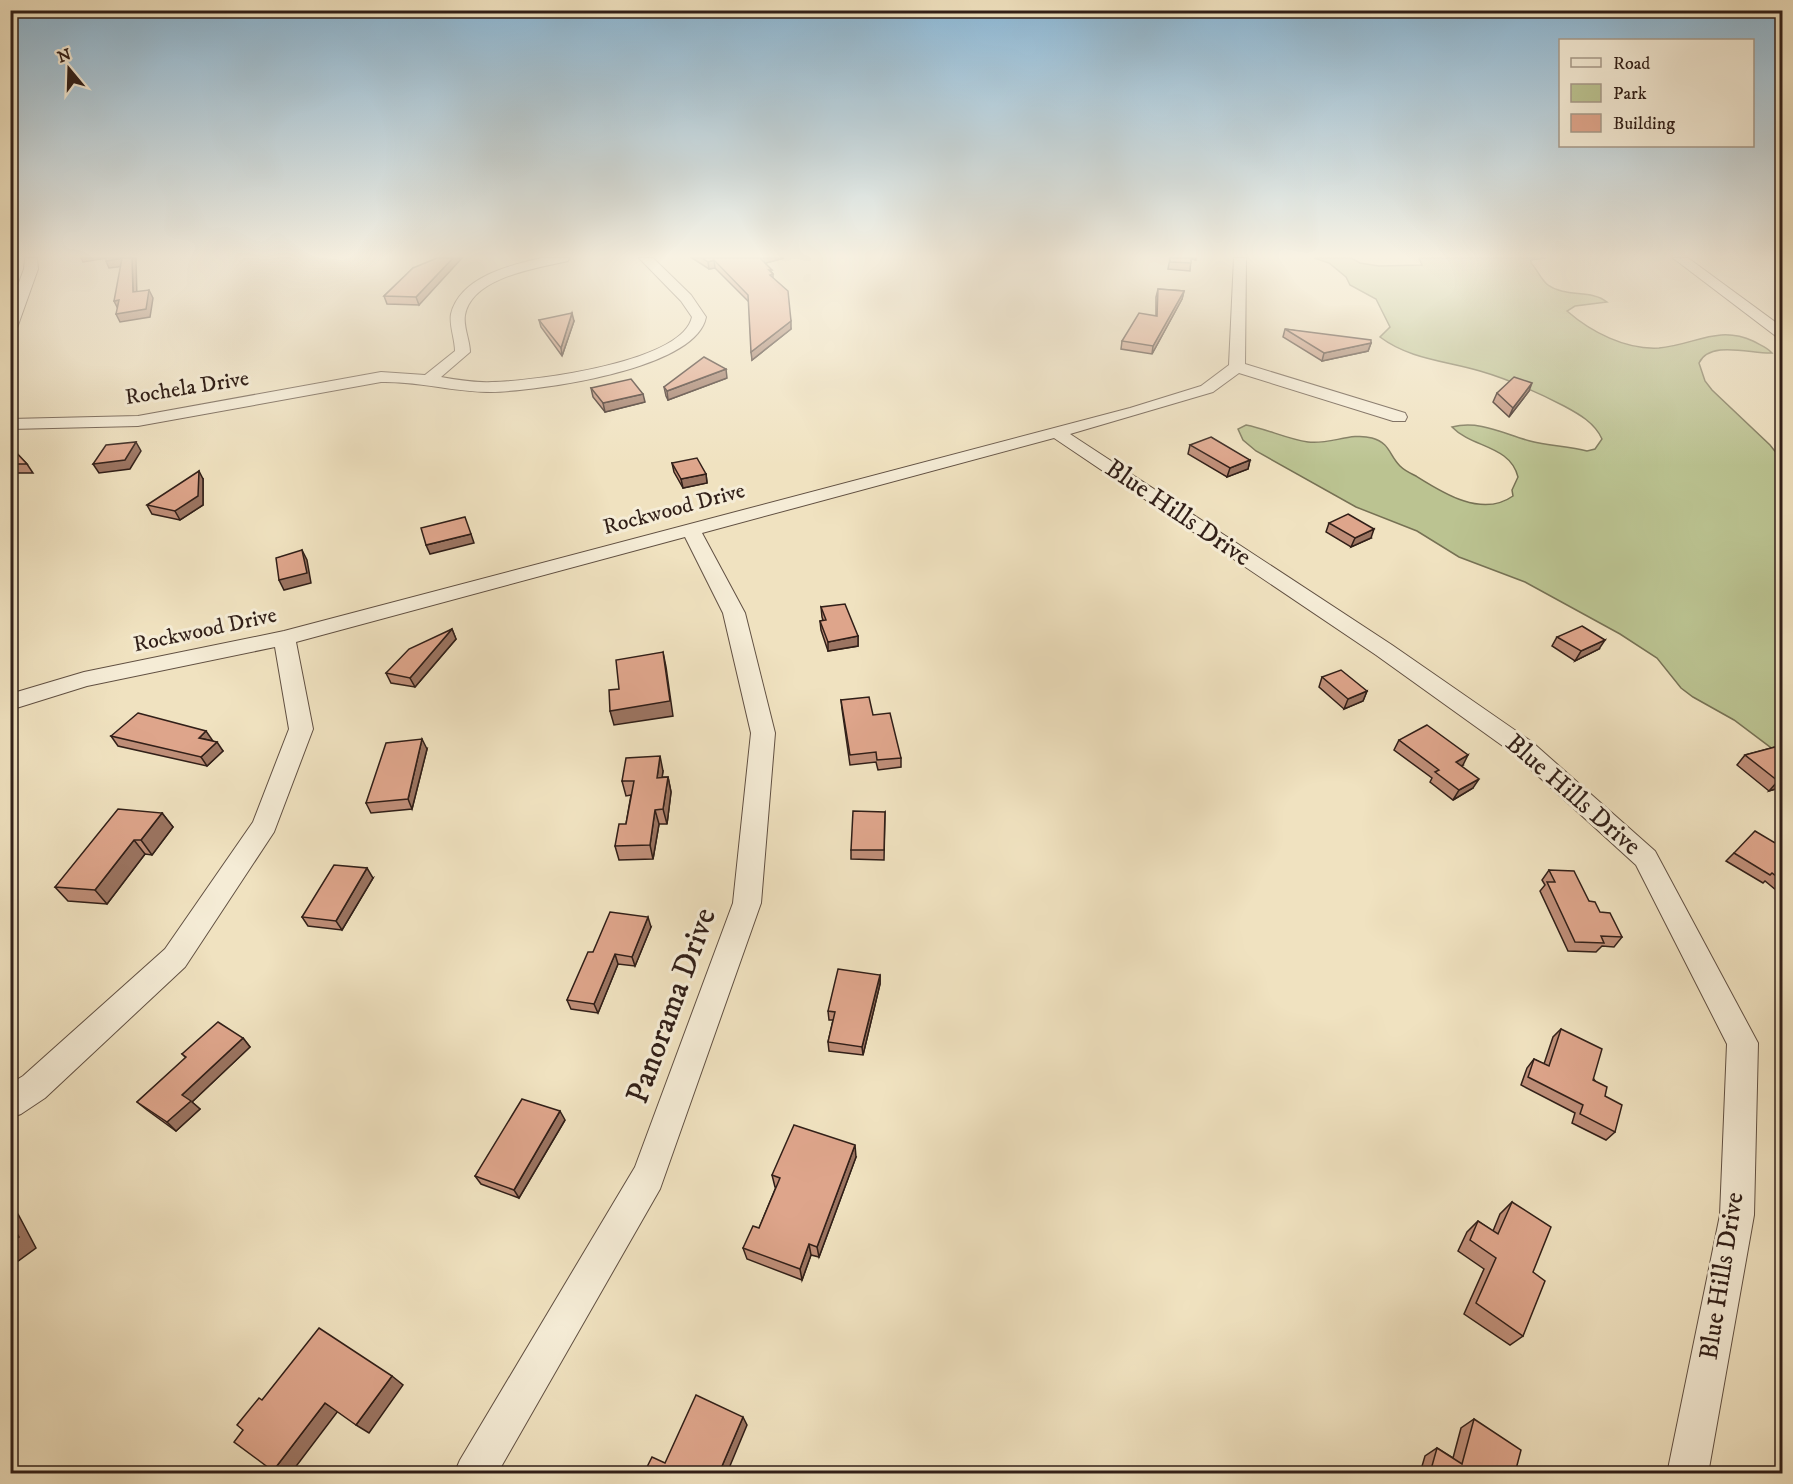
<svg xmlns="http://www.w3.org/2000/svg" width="1793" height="1484" font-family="'IM FELL DW Pica',serif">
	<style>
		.green { fill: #bbc391; stroke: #767154; stroke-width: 1.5 }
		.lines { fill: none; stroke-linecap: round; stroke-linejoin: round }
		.street-casing { stroke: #615042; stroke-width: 2 }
		.street { fill: #f5ecd6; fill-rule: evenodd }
		.wall { fill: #bf8e78; stroke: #311f18; stroke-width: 1.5 }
		.shaded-wall { fill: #9b7461; stroke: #311f18; stroke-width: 1.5 }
		.building { fill: #dea58b; stroke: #311f18; stroke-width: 1.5 }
		.labels { text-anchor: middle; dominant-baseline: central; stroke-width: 6; stroke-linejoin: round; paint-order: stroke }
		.far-street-label { font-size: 22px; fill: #311f18; stroke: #f5ecd6 }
		.street-label { font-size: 26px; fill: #311f18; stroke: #f5ecd6 }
		.near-street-label { font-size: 32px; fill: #311f18; stroke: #f5ecd6 }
	</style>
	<rect width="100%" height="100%" fill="#f0e2c0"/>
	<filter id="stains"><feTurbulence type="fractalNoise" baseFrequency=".00333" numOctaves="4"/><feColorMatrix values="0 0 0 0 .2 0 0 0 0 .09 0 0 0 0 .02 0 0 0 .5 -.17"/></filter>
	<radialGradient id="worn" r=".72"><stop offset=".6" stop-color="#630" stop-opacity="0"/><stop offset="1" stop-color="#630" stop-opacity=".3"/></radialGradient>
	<!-- green -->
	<path class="green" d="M1314,258H1351L1360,263L1379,266L1422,265L1419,258H1546L1531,260V263C1537,269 1541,280 1548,285C1566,298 1591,289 1607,302L1575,306L1567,311C1591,332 1626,350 1659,348C1694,345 1718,325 1753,341C1760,345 1767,347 1772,353C1751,354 1710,340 1699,363L1705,381L1712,390L1770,445L1782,460V756L1734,720L1693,697L1681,688L1657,658L1620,634L1525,582L1459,557L1417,531L1356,507L1256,451L1243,440L1238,429L1246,425C1267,429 1287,439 1308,442C1330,445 1351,432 1372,438C1390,443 1389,455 1400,466C1405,471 1410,473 1416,476C1443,493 1482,518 1513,496L1512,490L1518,477C1510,445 1472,448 1452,427C1480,420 1504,434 1530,441C1548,446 1568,446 1587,451L1595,449L1602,439C1595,423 1579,414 1564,406C1535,391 1511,380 1480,371C1446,361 1409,359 1380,337L1390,327L1376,299L1350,285L1346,277L1329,263Z"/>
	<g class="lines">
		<!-- street casing -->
		<g class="street-casing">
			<g id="street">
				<polygon points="25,258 37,258 38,269 17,328 10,332 10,307 24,269"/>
				<path d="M542,258H569L568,261C537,268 472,277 465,315C463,327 470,340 470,352L441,377C458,380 475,383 492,382C533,381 682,363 692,317L681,301L639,258H653L691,295L706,317C696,370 537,391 491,392C454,392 418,381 381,382L138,426L10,429V419L138,416L381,372L425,375L455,351C455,339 449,325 451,314C460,277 510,265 542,258Z"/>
				<polygon points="1234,258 1246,258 1245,364 1405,413 1407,417 1405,421 1393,421 1239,373 1213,392 1070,434 1392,645 1532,742 1655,851 1758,1043 1754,1215 1708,1474 1667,1474 1720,1215 1727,1044 1636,865 1514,754 1376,655 1054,438 702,533 745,613 775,733 761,903 660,1189 497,1474 454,1474 460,1460 635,1167 733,903 751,733 723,613 685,537 296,642 313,729 274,832 185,967 45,1098 21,1114 10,1118 10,1084 23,1076 165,949 253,822 289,729 275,647 87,686 10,710 10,694 84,672 284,631 1130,408 1201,386 1229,365"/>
				<polygon points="1673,258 1688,258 1782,327 1782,338 1777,337"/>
			</g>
		</g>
		<!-- street -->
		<use href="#street" class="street"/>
	</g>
	<!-- wall -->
	<g class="wall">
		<polygon points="692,258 784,258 765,263 773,274 773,278 791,329 752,360 749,302 715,268 709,269"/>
		<polygon points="1170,258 1196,258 1196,260 1191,259 1190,271 1168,269"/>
		<polygon points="413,268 419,305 387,304 384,296"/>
		<polygon points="1158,289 1184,291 1182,299 1152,354 1121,349 1122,341 1156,316 1156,297"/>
		<polygon points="539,320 574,321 562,356 541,327"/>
		<polygon points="1285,329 1371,343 1368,351 1322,361 1283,337"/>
		<polygon points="727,378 668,400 666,396 664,387"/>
		<polygon points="591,388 645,402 605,412 593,397"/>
		<polygon points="1529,391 1509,417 1493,402 1497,393"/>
		<polygon points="1190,445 1250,460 1248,469 1227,477 1188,454"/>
		<polygon points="10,446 27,464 33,473 10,473"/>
		<polygon points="672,463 706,474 707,483 683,488 674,472"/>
		<polygon points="203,479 203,505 180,520 152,514 147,505"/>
		<polygon points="1329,523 1371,538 1351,547 1326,532"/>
		<polygon points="821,607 858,636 858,646 828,651 821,630 820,621 823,620 822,617"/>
		<polygon points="452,629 456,639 415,687 391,683 386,673"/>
		<polygon points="1557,637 1599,649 1575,661 1552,646"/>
		<polygon points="1322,677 1367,691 1363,701 1344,709 1319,687"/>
		<polygon points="841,700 873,715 901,758 901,767 878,770 876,762 850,765 842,709"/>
		<polygon points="111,736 212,741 223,751 207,766 118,746"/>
		<polygon points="1399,740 1463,765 1461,766 1473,788 1453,800 1430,782 1432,778 1394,750"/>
		<polygon points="1775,747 1782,787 1769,791 1737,765 1745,755"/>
		<polygon points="427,749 412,809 371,813 366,803"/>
		<polygon points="663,771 662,777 668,777 671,792 667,824 659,824 653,859 619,860 615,846 626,824 631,795 626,796 622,781"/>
		<polygon points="885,812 884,860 851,859 851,850"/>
		<polygon points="162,813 173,827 152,855 145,854 107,904 68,901 55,887"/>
		<polygon points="1782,847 1782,895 1765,881 1763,883 1726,861 1734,853"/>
		<polygon points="1549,870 1589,901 1622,937 1614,947 1602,946 1596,952 1568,951 1540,891 1545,885 1542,880"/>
		<polygon points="373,878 342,930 308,926 302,917"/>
		<polygon points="651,927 635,966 618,964 598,1013 571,1009 567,1000 593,952"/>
		<polygon points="880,975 880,984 863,1055 829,1051 828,1042 833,1020 829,1020 828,1011"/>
		<polygon points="1561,1029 1605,1096 1615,1132 1606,1140 1572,1123 1575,1113 1521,1085 1527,1068 1534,1059 1544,1064 1553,1037"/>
		<polygon points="243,1038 250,1047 192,1102 200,1109 176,1131 147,1110 137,1102 186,1058 182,1054"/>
		<polygon points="565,1120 519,1198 481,1184 475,1176"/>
		<polygon points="856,1157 819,1257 811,1255 802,1280 747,1259 743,1248 759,1228 776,1187 775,1187 772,1175"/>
		<polygon points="1512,1202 1533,1272 1523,1336 1510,1345 1464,1314 1484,1269 1458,1251 1467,1232 1478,1221 1493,1231 1500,1214"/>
		<polygon points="1474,1419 1515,1473 1420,1473 1425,1456 1437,1448 1453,1458 1461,1428"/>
	</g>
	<!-- shaded-wall -->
	<g class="shaded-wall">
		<polygon points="81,258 107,258 83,262"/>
		<polygon points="122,258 125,266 109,268 106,261"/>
		<polygon points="132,258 136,258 137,300 133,292"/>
		<polygon points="453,258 462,258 419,305 416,297"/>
		<polygon points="759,258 784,258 759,265"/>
		<polygon points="714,260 715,268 709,269 708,262"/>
		<polygon points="149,290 153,298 150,317 120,322 116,314"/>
		<polygon points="1184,291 1182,299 1152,354 1153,346"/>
		<polygon points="119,300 118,309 114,301"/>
		<polygon points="572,313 574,321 562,356 561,348"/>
		<polygon points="791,321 791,329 752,360 751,352"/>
		<polygon points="1371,343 1368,351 1322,361 1324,353"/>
		<polygon points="726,369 727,378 668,400 667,391"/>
		<polygon points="1532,383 1529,391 1509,417 1513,408"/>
		<polygon points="643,394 645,402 605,412 603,403"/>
		<polygon points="136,442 141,451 130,469 99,473 93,464"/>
		<polygon points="1250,460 1248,469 1227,477 1230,468"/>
		<polygon points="199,471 203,479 203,505 180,520 175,511"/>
		<polygon points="706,474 707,483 683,488 681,479"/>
		<polygon points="1374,529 1371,538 1351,547 1355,538"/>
		<polygon points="471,534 474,543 430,554 426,545"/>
		<polygon points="302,550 307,560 311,583 284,590 279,580"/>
		<polygon points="452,629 456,639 415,687 410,678"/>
		<polygon points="858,636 858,646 828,651 828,642"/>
		<polygon points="1605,640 1599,649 1575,661 1581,651"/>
		<polygon points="663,652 666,667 673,716 614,725 610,711"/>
		<polygon points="1367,691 1363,701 1344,709 1348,699"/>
		<polygon points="206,731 213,741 199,738"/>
		<polygon points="422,739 427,749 412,809 408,799"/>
		<polygon points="217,742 223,751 207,766 201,757"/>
		<polygon points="1468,755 1463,765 1451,771 1456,762"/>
		<polygon points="660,756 663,771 660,792 657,778"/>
		<polygon points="668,777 671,792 667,824 663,809"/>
		<polygon points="1479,779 1473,788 1453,800 1459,790"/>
		<polygon points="1782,780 1782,787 1769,791 1778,781"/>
		<polygon points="655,810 659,824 653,859 650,845"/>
		<polygon points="162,813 173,827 152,855 141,840"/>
		<polygon points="134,840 145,854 107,904 95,890"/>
		<polygon points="367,868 373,878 342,930 336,921"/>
		<polygon points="648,917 651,927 635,966 632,957"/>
		<polygon points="615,954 618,964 598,1013 594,1004"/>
		<polygon points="880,975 880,984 863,1055 862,1047"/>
		<polygon points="243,1038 250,1047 192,1102 200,1109 176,1131 167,1122 182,1095"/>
		<polygon points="560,1111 565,1120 519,1198 514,1190"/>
		<polygon points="855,1145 856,1157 819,1257 817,1247"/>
		<polygon points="10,1209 18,1214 36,1248 10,1267"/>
		<polygon points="809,1244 811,1255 802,1280 800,1269"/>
		<polygon points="392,1376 403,1385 369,1433 356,1425"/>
		<polygon points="325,1403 338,1411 291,1473 279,1473 273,1471"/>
		<polygon points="743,1417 747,1425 727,1473 719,1473"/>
	</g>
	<!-- building -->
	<g class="building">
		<polygon points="106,258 132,258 133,292 149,290 146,309 116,314 119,300 114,301 122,258 106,261"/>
		<polygon points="437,258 453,258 416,297 384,296 413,268"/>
		<polygon points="702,258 760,258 772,270 769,270 773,274 770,275 788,291 791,321 751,352 748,295 714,260 708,262"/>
		<polygon points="1170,258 1191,258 1191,263 1170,262"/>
		<polygon points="1158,289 1184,291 1153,346 1122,341 1139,313 1157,316"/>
		<polygon points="572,313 561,348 539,320"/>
		<polygon points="1285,329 1371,340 1371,343 1324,353"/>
		<polygon points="704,357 726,369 667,391 664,387"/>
		<polygon points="1514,377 1532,383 1513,408 1497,393"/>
		<polygon points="631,379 643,394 603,403 591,388"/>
		<polygon points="1211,437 1250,460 1230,468 1190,445"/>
		<polygon points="136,442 125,460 93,464 106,445"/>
		<polygon points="10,446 27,464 10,464"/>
		<polygon points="697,458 706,474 681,479 672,463"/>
		<polygon points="199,471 198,496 175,511 147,505"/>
		<polygon points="1348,514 1374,529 1355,538 1329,523"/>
		<polygon points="465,517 471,534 426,545 421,528"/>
		<polygon points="302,550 307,573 279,580 276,558"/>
		<polygon points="845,604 858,636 828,642 820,621 826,620 821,607"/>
		<polygon points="1582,626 1605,640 1581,651 1557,637"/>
		<polygon points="452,629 410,678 386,673 409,649"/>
		<polygon points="663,652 670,701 610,711 609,690 619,689 616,660"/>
		<polygon points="1341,670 1367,691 1348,699 1322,677"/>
		<polygon points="869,697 873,715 890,713 901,758 877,760 876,752 850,755 841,700"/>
		<polygon points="138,713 206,731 199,738 217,742 201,757 111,736"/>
		<polygon points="1427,725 1468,755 1456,762 1479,779 1459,790 1435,772 1439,770 1399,740"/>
		<polygon points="422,739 408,799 366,803 386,743"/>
		<polygon points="1775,747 1782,753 1782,780 1778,781 1745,755"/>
		<polygon points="660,756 657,778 668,777 663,809 655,810 650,845 615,846 619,824 626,824 634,781 622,781 626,758"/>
		<polygon points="118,809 162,813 141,840 134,840 95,890 55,887"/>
		<polygon points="853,811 885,812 884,850 851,850"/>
		<polygon points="1755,831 1782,847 1782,881 1772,873 1770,875 1734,853"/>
		<polygon points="334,865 367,868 336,921 302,917"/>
		<polygon points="1549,870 1574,871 1589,901 1595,902 1600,912 1610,913 1622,937 1601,936 1604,943 1575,942 1547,882 1555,882"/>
		<polygon points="610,912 648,917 632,957 615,954 594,1004 567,1000 588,952 593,952"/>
		<polygon points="838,969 880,975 862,1047 828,1042 835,1012 828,1011"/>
		<polygon points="218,1022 243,1038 182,1095 191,1101 167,1122 137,1102 186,1057 182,1054"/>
		<polygon points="1561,1029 1602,1049 1593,1080 1607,1087 1605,1096 1622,1105 1615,1132 1580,1114 1583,1105 1528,1077 1534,1059 1549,1066"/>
		<polygon points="522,1099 560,1111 514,1190 475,1176"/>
		<polygon points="794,1125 855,1145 817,1247 809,1244 800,1269 743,1248 753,1226 759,1228 780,1178 772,1175"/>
		<polygon points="1512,1202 1551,1227 1533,1272 1545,1281 1523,1336 1476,1303 1496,1258 1470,1240 1478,1221 1498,1234"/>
		<polygon points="10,1222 19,1237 10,1243"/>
		<polygon points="319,1328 392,1376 356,1425 325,1403 273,1471 234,1442 243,1430 237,1425 259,1398 262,1400"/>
		<polygon points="696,1395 743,1417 719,1473 644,1473 652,1457 665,1463"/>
		<polygon points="1474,1419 1521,1450 1515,1473 1430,1473 1437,1448 1462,1464"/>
	</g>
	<!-- sky -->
	<linearGradient id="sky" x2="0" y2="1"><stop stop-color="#8ab7d6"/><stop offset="0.55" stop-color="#f8f2e3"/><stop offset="1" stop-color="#f8f2e3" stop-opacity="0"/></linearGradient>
	<rect width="1793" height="466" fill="url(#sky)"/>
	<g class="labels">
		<!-- far-street labels -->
		<g class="far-street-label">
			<text transform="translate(187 388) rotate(-9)">Rochela Drive</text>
			<text transform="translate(674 509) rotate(-15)">Rockwood Drive</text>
			<text transform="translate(205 630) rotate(-12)">Rockwood Drive</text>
		</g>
		<!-- street labels -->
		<g class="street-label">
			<text transform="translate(1178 513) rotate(34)">Blue Hills Drive</text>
			<text transform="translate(1573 795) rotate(41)">Blue Hills Drive</text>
			<text transform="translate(1722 1276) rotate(-81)">Blue Hills Drive</text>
		</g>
		<!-- near-street labels -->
		<g class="near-street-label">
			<text transform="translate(672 1006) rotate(-70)">Panorama Drive</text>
		</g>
	</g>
	<!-- margin -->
	<rect width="1793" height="1484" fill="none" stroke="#f0e2c0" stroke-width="36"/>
	<rect x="12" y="12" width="1769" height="1460" fill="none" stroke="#311f18" stroke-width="3"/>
	<rect x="18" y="18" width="1757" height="1448" fill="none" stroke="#311f18" stroke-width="1.5"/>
	<!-- legend -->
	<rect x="1559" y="39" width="195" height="108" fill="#f5ecd6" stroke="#a79a8a" stroke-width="1.5"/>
	<rect x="1571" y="58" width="30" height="9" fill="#f5ecd6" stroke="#a79a8a" stroke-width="1.5"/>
	<text x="1613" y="69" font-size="18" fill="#311f18">Road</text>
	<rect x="1571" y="84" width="30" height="18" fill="#bbc391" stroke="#a79a8a" stroke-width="1.5"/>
	<text x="1613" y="99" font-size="18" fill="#311f18">Park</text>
	<rect x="1571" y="114" width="30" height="18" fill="#dea58b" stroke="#a79a8a" stroke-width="1.5"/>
	<text x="1613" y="129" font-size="18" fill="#311f18">Building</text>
	<!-- north arrow -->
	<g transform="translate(69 69) rotate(341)" stroke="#f5ecd6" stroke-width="4.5" paint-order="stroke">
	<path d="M0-4.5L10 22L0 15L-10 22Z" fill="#311f18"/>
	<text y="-9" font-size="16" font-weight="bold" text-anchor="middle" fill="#311f18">N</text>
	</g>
	<rect width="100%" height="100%" filter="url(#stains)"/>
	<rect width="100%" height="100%" fill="url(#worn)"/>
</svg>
